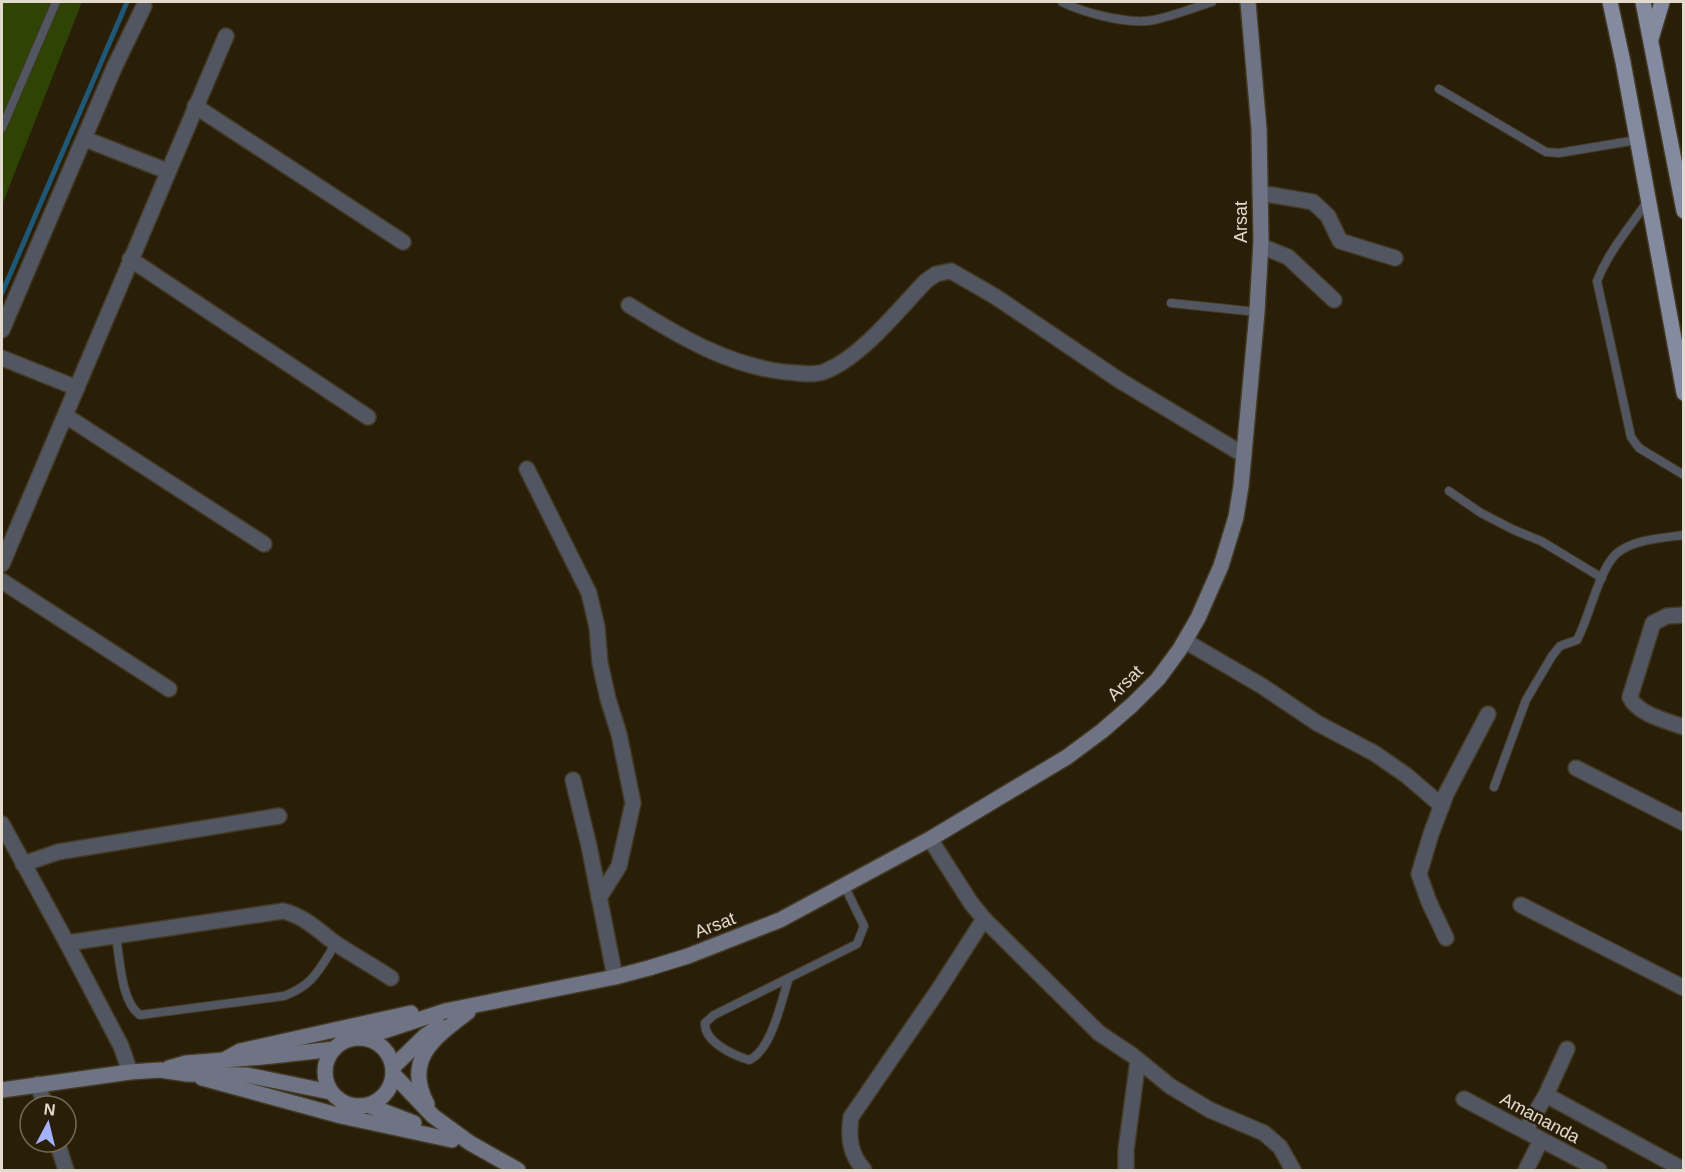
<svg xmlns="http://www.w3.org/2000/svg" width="1685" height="1172" font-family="Helvetica,sans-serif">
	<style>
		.green { fill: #2e4304 }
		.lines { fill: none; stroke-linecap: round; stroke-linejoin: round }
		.stream { stroke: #1f5776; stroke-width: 5 }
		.lane-casing { stroke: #433924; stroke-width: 10 }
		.street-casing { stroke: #433924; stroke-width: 18 }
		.secondary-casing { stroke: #433924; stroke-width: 18 }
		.primary-casing { stroke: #433924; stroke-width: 18 }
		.lane { stroke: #525660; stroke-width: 8 }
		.street { stroke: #525660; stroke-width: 15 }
		.secondary { stroke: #6f7484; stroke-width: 15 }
		.primary { stroke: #848ba0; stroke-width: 15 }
		.labels { text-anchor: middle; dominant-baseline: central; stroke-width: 5; stroke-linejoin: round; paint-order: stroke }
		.street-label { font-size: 18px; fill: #e1dacd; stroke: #291f09 }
	</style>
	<rect width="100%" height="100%" fill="#291f09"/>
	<!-- green -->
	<polygon class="green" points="2,2 82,2 2,205"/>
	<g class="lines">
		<!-- stream -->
		<polyline class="stream" points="2,293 127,2"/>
		<!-- lane casing -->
		<g class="lane-casing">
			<g id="lane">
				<path d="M1062,2C1084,13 1129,25 1154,20C1173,16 1193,8 1212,2"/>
				<polyline points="1439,89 1546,152 1559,153 1637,140"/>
				<polyline points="2,128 56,2"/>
				<path d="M1647,202C1629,228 1609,251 1597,281L1631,437L1639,448L1684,475"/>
				<polyline points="1171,303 1257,312"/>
				<polyline points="1449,491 1481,513 1514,530 1541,541 1602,578"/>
				<path d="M1494,787L1526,700L1552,656L1560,646L1577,640C1589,618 1599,570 1616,554C1633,539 1663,538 1684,535"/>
				<path d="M116,937C120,959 121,1002 140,1015L284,996C314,985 320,968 336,943"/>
				<path d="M789,978C781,1001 772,1050 749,1060C733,1055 704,1042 705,1023L714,1015L857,944L864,926L844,885"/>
			</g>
		</g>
		<!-- street casing -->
		<g class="street-casing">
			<g id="street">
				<polyline points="195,106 403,242"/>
				<polyline points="85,139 167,171"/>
				<polyline points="1260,193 1313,202 1328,216 1340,241 1395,258"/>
				<polyline points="1261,246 1288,257 1334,300"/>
				<polyline points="130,259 368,417"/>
				<path d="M629,305C680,337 735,370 797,373C807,374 819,375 828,370C863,355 899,309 926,281L936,274L951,271L996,297L1119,380L1244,455"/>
				<polyline points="2,330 114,68 144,6"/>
				<polyline points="2,358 77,388"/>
				<polyline points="66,416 264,544"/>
				<polyline points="527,469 589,593 597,627 600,663 608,699 619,734 633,803 619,866 599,898"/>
				<polyline points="2,564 226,36"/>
				<polyline points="2,581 169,689"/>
				<path d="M1684,615L1667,616L1653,623L1630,697C1637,714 1667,721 1684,727"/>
				<polyline points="1185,641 1262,686 1317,723 1374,753 1406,775 1442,806"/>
				<polyline points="1576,768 1684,823"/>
				<polyline points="573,780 589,846 615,977"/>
				<polyline points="2,824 67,943 121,1046 130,1072"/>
				<polyline points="930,839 971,903 984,919 1099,1033 1132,1055 1170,1086 1210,1110 1264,1133 1280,1147 1293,1170"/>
				<polyline points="23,864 58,852 279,816"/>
				<polyline points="1521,905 1684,988"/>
				<polyline points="1446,938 1429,902 1419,874 1431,834 1446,794 1488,714"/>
				<path d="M67,943L283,911C304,916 319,931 335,943C353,955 373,966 391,978"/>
				<polyline points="1567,1049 1546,1095 1684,1170"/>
				<polyline points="38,1084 45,1106"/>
				<polyline points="1464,1099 1599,1170"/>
				<polyline points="1525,1131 1546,1095"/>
				<polyline points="57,1142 66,1170"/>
				<path d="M864,1170C850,1154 848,1138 851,1117L939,989L984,919"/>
				<polyline points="1126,1170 1126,1150 1138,1060"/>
				<polyline points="1526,1170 1541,1140"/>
			</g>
		</g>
		<!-- secondary casing -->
		<g class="secondary-casing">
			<g id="secondary">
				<circle cx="359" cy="1072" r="34"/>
				<polyline points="363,1038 445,1011 615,977 649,968 688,956 780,920 930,839 1067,757 1102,731 1132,705 1158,679 1180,649 1198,618 1221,566 1236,517 1241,486 1257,312 1261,241 1259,129 1248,2"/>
				<polyline points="222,1061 240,1051 411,1013"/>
				<polyline points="393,1067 426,1035 440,1026"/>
				<polyline points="169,1068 186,1063 263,1057 334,1049"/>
				<polyline points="394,1075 433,1116 470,1143 518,1170"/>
				<polyline points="202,1078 341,1116 452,1140"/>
				<polyline points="2,1090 130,1072 160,1070 187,1074 247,1075 330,1092"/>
				<path d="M427,1104C403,1059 435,1037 468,1012"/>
				<polyline points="370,1106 414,1123"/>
			</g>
		</g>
		<!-- primary casing -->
		<g class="primary-casing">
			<g id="primary">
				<polyline points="1610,2 1623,62 1684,393"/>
				<polyline points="1643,2 1684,211"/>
				<polyline points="1651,39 1662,2"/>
			</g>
		</g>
		<!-- lane -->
		<use href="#lane" class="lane"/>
		<!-- street -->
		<use href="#street" class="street"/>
		<!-- secondary -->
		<use href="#secondary" class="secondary"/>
		<!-- primary -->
		<use href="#primary" class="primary"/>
	</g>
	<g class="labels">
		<!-- street labels -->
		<g class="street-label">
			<text transform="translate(1241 222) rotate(-90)">Arsat</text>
			<text transform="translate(1125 683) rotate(-45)">Arsat</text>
			<text transform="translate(715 925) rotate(-21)">Arsat</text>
			<text transform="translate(1540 1118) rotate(28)">Amananda</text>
		</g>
	</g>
	<!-- border -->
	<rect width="1685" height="1172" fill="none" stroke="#e1dacd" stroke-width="6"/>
	<!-- north arrow -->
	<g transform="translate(48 1124) rotate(7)"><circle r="28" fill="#291f09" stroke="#736a57" stroke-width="1.5"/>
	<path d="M0-4.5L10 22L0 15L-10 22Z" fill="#a4b1fc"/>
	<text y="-9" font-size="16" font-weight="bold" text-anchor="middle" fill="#e1dacd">N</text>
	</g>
</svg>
